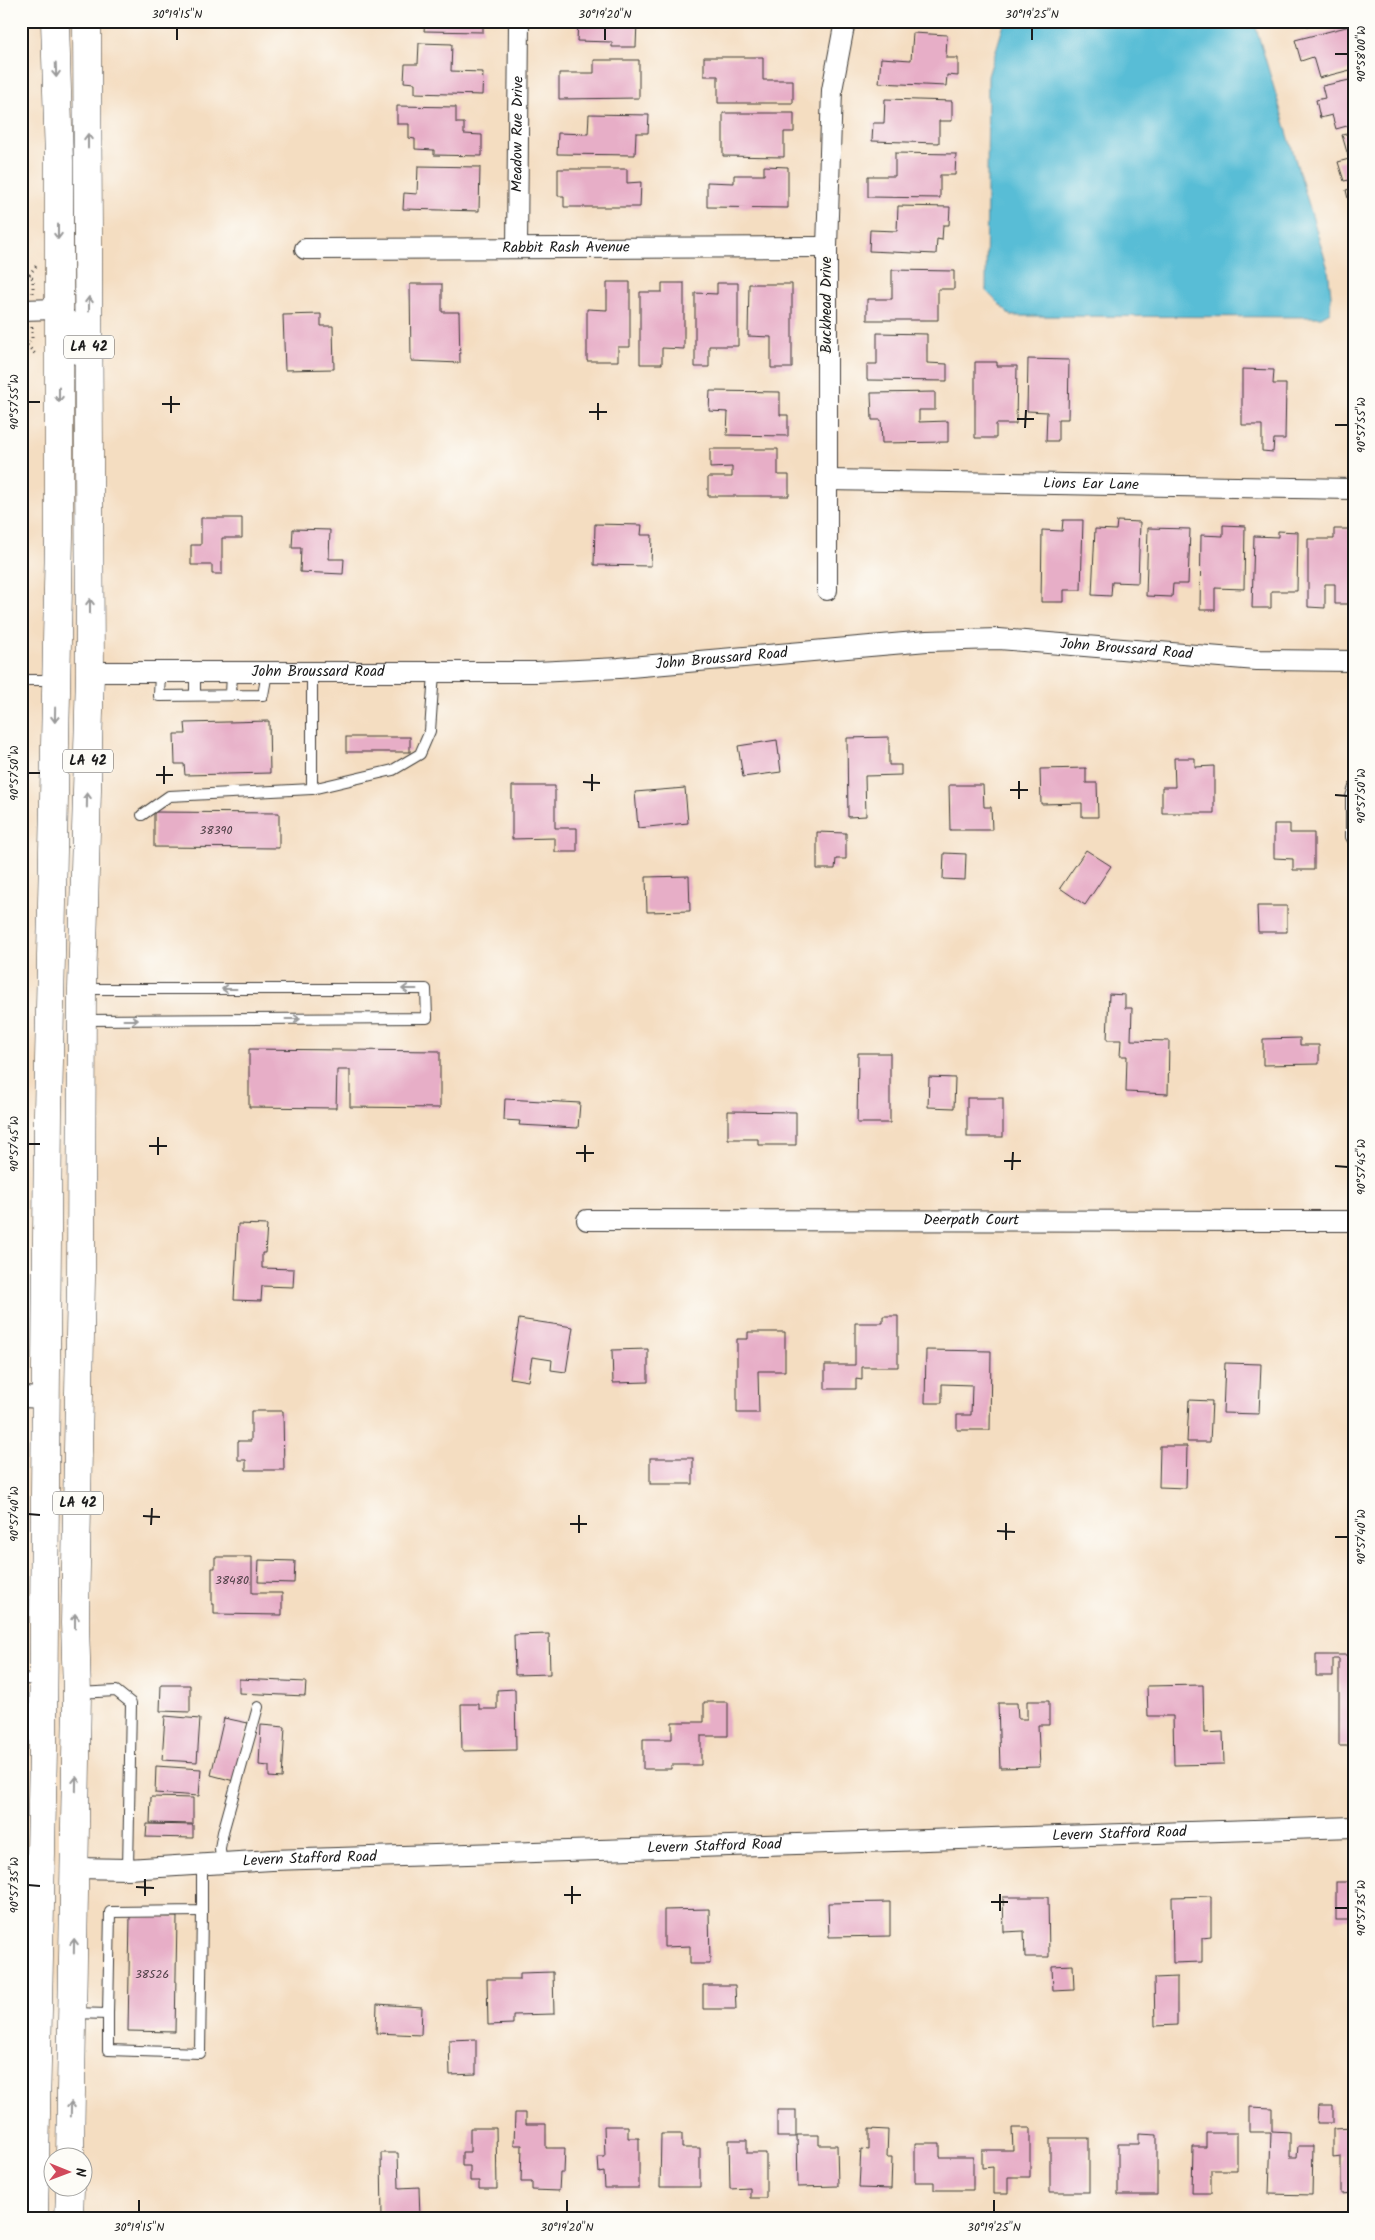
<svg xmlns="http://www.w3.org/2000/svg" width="1375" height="2240" font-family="Kalam,sans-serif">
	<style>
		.water { fill: #58bdd6; stroke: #3a6c79 }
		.building { fill: #e7aec7 }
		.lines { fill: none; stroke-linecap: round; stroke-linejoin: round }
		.service-casing { stroke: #3c3935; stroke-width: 12 }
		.minor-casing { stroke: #3c3935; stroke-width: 22 }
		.primary-casing { stroke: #3c3935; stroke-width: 29 }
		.path { stroke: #3c3935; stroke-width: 3; stroke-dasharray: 1 4; stroke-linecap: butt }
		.service { stroke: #fff; stroke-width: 10 }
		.minor { stroke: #fff; stroke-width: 20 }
		.primary { stroke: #fff; stroke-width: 28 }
		.oneway { stroke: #999 }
		.ticks { fill: none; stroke: #1c1c1c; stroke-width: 2 }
		.labels { text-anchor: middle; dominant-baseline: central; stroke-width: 4; stroke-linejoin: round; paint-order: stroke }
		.number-label { font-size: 12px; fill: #4f4047 }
		.shield { fill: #fdfcf7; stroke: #605f5e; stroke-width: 1 }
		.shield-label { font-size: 14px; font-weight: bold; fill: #1c1c1c }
		.street-label { font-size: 15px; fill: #1c1c1c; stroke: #fdfcf7 }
		.neatline { fill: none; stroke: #1c1c1c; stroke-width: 2 }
		.ticks-label { font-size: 12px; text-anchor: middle; fill: #1c1c1c }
	</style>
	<rect width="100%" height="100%" fill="#fdfcf7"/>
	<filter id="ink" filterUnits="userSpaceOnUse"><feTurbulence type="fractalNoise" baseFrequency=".02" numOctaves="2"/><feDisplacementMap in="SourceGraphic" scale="10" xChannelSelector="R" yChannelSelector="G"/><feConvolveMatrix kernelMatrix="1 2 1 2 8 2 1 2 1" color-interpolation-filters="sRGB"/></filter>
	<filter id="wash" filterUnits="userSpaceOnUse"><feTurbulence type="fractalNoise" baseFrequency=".0096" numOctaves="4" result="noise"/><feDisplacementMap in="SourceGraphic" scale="20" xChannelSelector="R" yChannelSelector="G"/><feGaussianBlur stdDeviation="1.12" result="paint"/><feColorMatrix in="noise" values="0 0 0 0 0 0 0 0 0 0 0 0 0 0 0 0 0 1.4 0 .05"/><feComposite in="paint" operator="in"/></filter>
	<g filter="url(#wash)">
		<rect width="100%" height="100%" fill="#f4ddc1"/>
		<!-- water -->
		<polygon class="water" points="1005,21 1254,21 1328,269 1331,295 1330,312 1321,317 1011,316 986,291 988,76"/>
		<g id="blocks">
			<!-- building -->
			<g class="building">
				<polygon points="425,21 483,21 483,32 424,31"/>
				<polygon points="578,21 637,21 636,47 612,47 612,42 577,41"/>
				<polygon points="1306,21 1324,21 1324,22 1307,26"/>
				<polygon points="1350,26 1354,40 1354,69 1319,78 1313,57 1301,61 1295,40"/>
				<polygon points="913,33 947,35 946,58 958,58 958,76 947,75 946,86 879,83 881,58 911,60"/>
				<polygon points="419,43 452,44 451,71 483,72 482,95 415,93 415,83 404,82 405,64 418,64"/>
				<polygon points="704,57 763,57 763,80 793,80 793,103 718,103 718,76 704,76"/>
				<polygon points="594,60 639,60 639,98 559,99 559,73 594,73"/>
				<polygon points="1354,79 1354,124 1336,129 1332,115 1320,118 1316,100 1325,98 1322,86"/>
				<polygon points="885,99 952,101 952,121 939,121 939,143 872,141 873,123 884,123"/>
				<polygon points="397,106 456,107 456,123 464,123 464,134 482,135 482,156 434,155 434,150 415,149 415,139 409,138 409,124 397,124"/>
				<polygon points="723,113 794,113 794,132 784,132 784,157 723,156"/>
				<polygon points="589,114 649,115 648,133 636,133 635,155 557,154 558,133 588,134"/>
				<polygon points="1354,132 1354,179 1344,181 1338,162 1349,159 1342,135"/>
				<polygon points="895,153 956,154 955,175 940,175 940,198 868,197 868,176 895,176"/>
				<polygon points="418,166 480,167 479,211 403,209 404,193 417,194"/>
				<polygon points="764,166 788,167 788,208 707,207 707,182 734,183 734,175 764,175"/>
				<polygon points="558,169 627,169 627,183 641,182 640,207 564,207 564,196 558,196"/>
				<polygon points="1354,188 1354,206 1350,207 1346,190"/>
				<polygon points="898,206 950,207 949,225 943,225 942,240 937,239 936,254 869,251 870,230 897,231"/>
				<polygon points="892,270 954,271 954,289 938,289 938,320 867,320 867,299 892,299"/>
				<polygon points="607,282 630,282 630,347 618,347 618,361 587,361 587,309 607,310"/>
				<polygon points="662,283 684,283 684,349 662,348 662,364 640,364 640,292 662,292"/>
				<polygon points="717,283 738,283 738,346 709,346 709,367 695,367 695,293 717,294"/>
				<polygon points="410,284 442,284 442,312 459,312 460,363 411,361"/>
				<polygon points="749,284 792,284 792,368 771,368 771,337 748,336"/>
				<polygon points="321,314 321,326 333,326 334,369 285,370 283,315"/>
				<polygon points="877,333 927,334 927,363 947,364 947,381 867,380 867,364 877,364"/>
				<polygon points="1028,359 1069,360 1068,419 1058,419 1058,441 1046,441 1047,412 1027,411"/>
				<polygon points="975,362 997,362 997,366 1017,366 1016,424 996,424 996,438 975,438"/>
				<polygon points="1242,369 1274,370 1273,384 1286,384 1285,439 1274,439 1273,452 1262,451 1262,425 1242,425"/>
				<polygon points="710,391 780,392 780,415 788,415 788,436 727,435 728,412 709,411"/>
				<polygon points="935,392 935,410 919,410 919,422 948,421 948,442 882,443 881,420 872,420 871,393"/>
				<polygon points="710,449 778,449 778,475 789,475 789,496 708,496 708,477 732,477 732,467 710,468"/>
				<polygon points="201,518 242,518 242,538 222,538 222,574 212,574 212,565 191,565 191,545 201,545"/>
				<polygon points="1063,520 1083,520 1081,590 1064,590 1064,602 1041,602 1042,530 1062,531"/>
				<polygon points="1117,521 1140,522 1138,583 1112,582 1111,596 1092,595 1095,529 1116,530"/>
				<polygon points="595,524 642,525 641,535 652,535 651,566 594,565"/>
				<polygon points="1223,525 1245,526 1244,589 1215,588 1215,610 1200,610 1201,535 1223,536"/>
				<polygon points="1148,528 1190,529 1188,584 1173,584 1172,597 1146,596"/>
				<polygon points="293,529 330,530 329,559 344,559 343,574 300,572 301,548 292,548"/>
				<polygon points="1334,529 1354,529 1354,604 1335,604 1335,584 1325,584 1325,608 1308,607 1308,539 1334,539"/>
				<polygon points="1278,531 1298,532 1297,591 1271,591 1271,608 1252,608 1254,536 1278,537"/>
				<polygon points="269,721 270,773 185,775 184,764 175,764 174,734 186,734 185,723"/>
				<rect x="346" y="737" width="64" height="15"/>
				<polygon points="889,737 889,765 901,765 901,775 865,776 866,816 848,817 847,738"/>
				<polygon points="777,740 781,772 743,777 738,746"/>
				<polygon points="1174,758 1195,758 1195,767 1214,766 1214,813 1162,813 1162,787 1175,787"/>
				<polygon points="1086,768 1086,783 1097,783 1098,817 1082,817 1082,803 1041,804 1040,769"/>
				<polygon points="949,785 983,785 984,807 991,807 992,830 950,830"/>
				<polygon points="512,786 555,786 555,828 577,828 577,852 555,852 555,838 512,839"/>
				<polygon points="685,788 688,823 638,828 635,792"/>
				<polygon points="154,812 279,813 279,848 154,847"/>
				<polygon points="1274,824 1290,824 1290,833 1314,833 1314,870 1293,870 1293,859 1274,858"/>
				<polygon points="817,832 846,833 846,859 836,859 835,869 817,869"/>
				<polygon points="1086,850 1111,866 1085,905 1060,888"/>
				<polygon points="944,853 966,854 965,880 943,879"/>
				<polygon points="689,876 690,911 647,912 646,877"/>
				<polygon points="1257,906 1287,906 1287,932 1258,932"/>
				<polygon points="1109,994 1125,995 1125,1008 1132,1008 1131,1040 1169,1041 1168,1094 1126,1092 1127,1056 1120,1056 1121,1040 1107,1040"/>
				<polygon points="1300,1038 1300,1045 1319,1045 1319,1064 1263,1065 1263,1039"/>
				<polygon points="249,1049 440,1051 440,1108 350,1107 350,1070 337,1070 336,1108 249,1107"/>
				<polygon points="858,1053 890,1053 890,1123 857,1123"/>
				<polygon points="929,1077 955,1078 954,1108 928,1107"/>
				<rect x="967" y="1098" width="36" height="39"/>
				<polygon points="505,1099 580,1103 578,1128 519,1125 520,1121 504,1120"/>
				<polygon points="728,1111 796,1112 796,1145 758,1145 758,1139 728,1139"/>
				<polygon points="238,1224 267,1225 265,1253 262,1253 262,1268 294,1269 293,1287 262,1286 261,1301 234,1300"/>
				<polygon points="883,1316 898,1316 898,1367 862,1367 862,1380 856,1379 856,1389 825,1389 825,1365 855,1365 855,1323 883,1323"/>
				<polygon points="519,1319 573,1327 566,1372 551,1370 552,1360 532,1357 528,1381 510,1378"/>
				<polygon points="748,1332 785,1332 785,1371 758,1371 759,1413 737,1413 737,1339 748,1339"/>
				<polygon points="648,1349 648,1382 613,1383 612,1350"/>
				<polygon points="926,1350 991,1351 990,1430 957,1430 957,1415 971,1415 972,1385 942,1384 942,1403 925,1403"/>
				<polygon points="1225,1363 1261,1364 1259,1414 1223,1413"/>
				<polygon points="1189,1400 1212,1401 1210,1442 1187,1442"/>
				<polygon points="251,1411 283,1411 284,1470 246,1470 246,1460 238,1460 238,1441 251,1441"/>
				<polygon points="1160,1446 1187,1446 1186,1488 1159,1487"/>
				<rect x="650" y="1458" width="43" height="26"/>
				<polygon points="215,1557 252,1557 252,1593 282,1593 282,1615 214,1614 214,1604 212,1604 212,1568 215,1568"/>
				<polygon points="259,1560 295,1561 294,1583 258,1582"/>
				<polygon points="549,1634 550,1674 515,1675 514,1635"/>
				<polygon points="1316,1655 1354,1655 1354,1746 1339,1746 1339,1659 1333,1659 1333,1676 1316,1676"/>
				<polygon points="239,1679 306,1682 305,1696 239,1693"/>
				<polygon points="161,1685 190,1685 190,1712 160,1711"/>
				<polygon points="1203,1685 1204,1733 1223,1732 1224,1764 1174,1765 1173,1716 1148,1716 1147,1686"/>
				<polygon points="515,1689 516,1750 462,1751 461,1704 479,1704 479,1709 497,1709 497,1690"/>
				<polygon points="1027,1701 1049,1701 1049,1725 1038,1725 1040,1767 1000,1768 998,1703 1017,1703 1018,1719 1027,1719"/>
				<polygon points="704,1702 728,1702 728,1736 701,1736 701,1765 671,1765 671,1769 643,1769 643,1739 672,1739 672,1722 704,1722"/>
				<polygon points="165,1716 200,1719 197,1762 162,1760"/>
				<polygon points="224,1718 248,1723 234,1781 211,1775"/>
				<polygon points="261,1725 285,1727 282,1778 269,1777 269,1766 259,1765"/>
				<polygon points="156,1766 201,1769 199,1796 155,1793"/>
				<polygon points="151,1797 193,1798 193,1824 150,1823"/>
				<polygon points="147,1824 193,1825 193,1838 146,1837"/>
				<rect x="1336" y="1882" width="18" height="38"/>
				<polygon points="1211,1896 1211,1937 1202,1938 1202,1962 1173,1963 1172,1897"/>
				<polygon points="1003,1897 1048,1897 1049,1957 1025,1957 1024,1931 1004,1932"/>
				<polygon points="890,1902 890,1936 829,1937 828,1903"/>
				<polygon points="709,1909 710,1964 690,1964 690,1946 664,1947 664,1910"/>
				<polygon points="130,1916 177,1917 175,2032 128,2031"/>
				<polygon points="1073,1965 1074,1990 1053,1991 1052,1966"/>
				<polygon points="553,1972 554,2014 513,2015 513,2024 488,2025 487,1979 520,1979 520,1973"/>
				<polygon points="1177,1977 1177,2025 1155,2026 1154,1978"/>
				<polygon points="703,1985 735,1985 736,2009 703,2009"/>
				<polygon points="377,2004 422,2007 421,2035 376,2033"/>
				<polygon points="476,2039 476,2074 450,2075 449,2040"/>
				<polygon points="1318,2106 1333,2106 1333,2123 1317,2123"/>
				<polygon points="1249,2107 1272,2108 1272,2131 1290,2132 1290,2157 1297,2157 1298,2146 1313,2146 1312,2195 1269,2194 1271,2132 1249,2132"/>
				<rect x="777" y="2110" width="19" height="27"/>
				<polygon points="515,2113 526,2113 526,2124 546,2124 546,2148 565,2148 564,2173 560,2173 559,2191 532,2190 532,2182 521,2182 522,2145 514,2145"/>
				<polygon points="604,2126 628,2126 628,2138 639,2138 639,2188 605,2188 604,2172 599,2173 598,2157 605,2157"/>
				<polygon points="470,2128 496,2128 497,2189 479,2189 479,2181 470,2181 470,2166 462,2166 462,2152 470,2152"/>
				<polygon points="1012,2128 1030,2128 1030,2177 1008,2177 1008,2194 993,2194 993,2167 982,2168 982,2150 1013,2150"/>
				<polygon points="1354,2128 1354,2193 1341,2194 1341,2156 1333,2157 1333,2129"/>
				<polygon points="869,2129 888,2130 887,2157 892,2157 891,2189 859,2188 861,2149 869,2150"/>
				<polygon points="1206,2133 1237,2133 1237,2170 1211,2170 1211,2193 1192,2193 1193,2147 1206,2147"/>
				<polygon points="661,2134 682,2134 682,2148 700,2148 700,2187 660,2187"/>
				<polygon points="1139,2134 1157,2135 1157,2195 1118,2195 1118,2144 1139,2144"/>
				<polygon points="797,2135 819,2135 819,2145 837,2145 838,2186 798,2187"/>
				<rect x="1050" y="2138" width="39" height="54"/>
				<polygon points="729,2140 747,2140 747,2153 766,2153 766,2198 750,2198 750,2188 730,2189"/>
				<polygon points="915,2143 940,2143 940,2157 973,2157 973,2190 934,2190 934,2182 915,2182"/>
				<polygon points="381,2153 398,2153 399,2188 419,2187 420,2219 382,2219"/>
			</g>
		</g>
	</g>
	<g filter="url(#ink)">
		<use href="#blocks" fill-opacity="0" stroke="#3c3935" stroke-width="1"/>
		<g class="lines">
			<!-- service casing -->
			<g class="service-casing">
				<g id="service">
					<polyline points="160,673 159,696 263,695 267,673"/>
					<polyline points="21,680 54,680"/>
					<polyline points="195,695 195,673"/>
					<polyline points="231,695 232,673"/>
					<polyline points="1354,787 1351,797 1351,837 1354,842"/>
					<polyline points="312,789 312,673"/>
					<polyline points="142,815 169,796 312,789 393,770 420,754 430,731 434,673"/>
					<polyline points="83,1020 427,1018 426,989 84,989"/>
					<polyline points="21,1679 43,1680"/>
					<polyline points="78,1693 116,1691 131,1703 128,1869"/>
					<polyline points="221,1862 220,1848 223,1832 258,1707"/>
					<polyline points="21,1894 40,1895"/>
					<polyline points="73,2013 108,2014 110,1912 202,1911 202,1865"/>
					<polyline points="108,2014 108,2050 200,2053 202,1911"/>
				</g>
			</g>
			<!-- minor casing -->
			<g class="minor-casing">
				<g id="minor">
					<path id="s1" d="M517,248L519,21"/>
					<path id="s2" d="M305,249L827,247"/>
					<polyline points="21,310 58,309 75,329 76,354"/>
					<path id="s3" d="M827,480L1354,489"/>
					<polyline points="827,590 827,247 832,90 845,21"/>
					<path id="s4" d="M90,672H536L619,668L927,641L999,639L1257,660L1354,661"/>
					<path id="s5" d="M587,1220L1354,1221"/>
					<polyline points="21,1397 46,1398"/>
					<path id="s6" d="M75,1868L128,1869L272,1860L1354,1827"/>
				</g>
			</g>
			<!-- primary casing -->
			<g class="primary-casing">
				<g id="primary">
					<polyline points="70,2158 77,1693 75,1623 81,1278 82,989 90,672 87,21"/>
					<polyline points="34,2219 43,1749 48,1113 59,536 59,161 55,21"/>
					<polyline points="69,2219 70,2188"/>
				</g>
			</g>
			<!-- path -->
			<g class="path">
				<polyline points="33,293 33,279 29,275 36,266"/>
				<polyline points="32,327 32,339 27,345 36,355"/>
			</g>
			<!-- service -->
			<use href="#service" class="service"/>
			<!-- minor -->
			<use href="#minor" class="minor"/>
			<!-- primary -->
			<use href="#primary" class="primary"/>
		</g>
		<!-- one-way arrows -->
		<defs><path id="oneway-shaft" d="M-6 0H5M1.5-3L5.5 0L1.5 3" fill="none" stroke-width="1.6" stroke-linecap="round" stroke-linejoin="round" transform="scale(1.25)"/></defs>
		<g class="oneway">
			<use href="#oneway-shaft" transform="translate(56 70) rotate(88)"/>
			<use href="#oneway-shaft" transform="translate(88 141) rotate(-90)"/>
			<use href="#oneway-shaft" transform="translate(58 232) rotate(90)"/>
			<use href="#oneway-shaft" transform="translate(89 304) rotate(-90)"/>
			<use href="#oneway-shaft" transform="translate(59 395) rotate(90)"/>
			<use href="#oneway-shaft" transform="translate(90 606) rotate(-90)"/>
			<use href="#oneway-shaft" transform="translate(55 715) rotate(91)"/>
			<use href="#oneway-shaft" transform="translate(87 800) rotate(-89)"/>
			<use href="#oneway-shaft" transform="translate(229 989) rotate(180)"/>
			<use href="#oneway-shaft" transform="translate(409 989) rotate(180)"/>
			<use href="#oneway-shaft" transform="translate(293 1019)"/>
			<use href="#oneway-shaft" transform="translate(131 1020)"/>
			<use href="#oneway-shaft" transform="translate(75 1621) rotate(-90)"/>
			<use href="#oneway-shaft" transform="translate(76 1784) rotate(-89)"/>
			<use href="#oneway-shaft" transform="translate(74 1946) rotate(-89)"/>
			<use href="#oneway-shaft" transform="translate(71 2109) rotate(-89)"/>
		</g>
	</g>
	<!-- ticks -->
	<path class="ticks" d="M177,40V28M605,40V28M1032,40V28M1335,54H1348M28,402H40M162,404H180M589,412H607M171,413V396M1017,419H1034M598,420V403M1335,425H1348M1025,428L1026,410M28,773H40M156,775H173M583,782L600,783M164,784V766M1010,790H1028M592,791V774M1335,795L1348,796M1019,799V781M28,1144H40M149,1146H167M576,1153H594M158,1155V1137M1004,1161H1021M585,1162V1145M1335,1166L1348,1167M1012,1170L1013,1152M28,1514L40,1515M143,1516L160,1517M570,1524H587M151,1525L152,1508M997,1531L1015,1532M579,1533V1515M1335,1537H1348M1006,1540V1523M28,1885L40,1886M136,1887L154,1888M564,1895H581M145,1896V1879M991,1902H1008M572,1904V1886M1335,1908H1348M1000,1911V1894M139,2212V2200M567,2212V2200M994,2212V2200"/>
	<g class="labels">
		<!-- number labels -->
		<g class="number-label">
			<text x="216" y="830">38390</text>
			<text x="232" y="1580">38480</text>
			<text x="152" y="1974">38526</text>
		</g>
		<!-- shield labels -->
		<g class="shield">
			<rect x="64" y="335.5" width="50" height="23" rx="4"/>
			<rect x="63" y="749.5" width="50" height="23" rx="4"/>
			<rect x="53" y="1491.5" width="50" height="23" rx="4"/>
		</g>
		<g class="shield-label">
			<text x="89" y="347">LA 42</text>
			<text x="88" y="761">LA 42</text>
			<text x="78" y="1503">LA 42</text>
		</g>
		<!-- street labels -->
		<g class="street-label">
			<text stroke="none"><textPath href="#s1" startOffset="114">Meadow Rue Drive</textPath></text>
			<text stroke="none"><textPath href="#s2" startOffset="261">Rabbit Rash Avenue</textPath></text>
			<text transform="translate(827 305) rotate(-90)">Buckhead Drive</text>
			<text stroke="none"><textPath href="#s3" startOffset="264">Lions Ear Lane</textPath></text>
			<text stroke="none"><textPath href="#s4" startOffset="1038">John Broussard Road</textPath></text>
			<text stroke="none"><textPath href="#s4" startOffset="632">John Broussard Road</textPath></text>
			<text stroke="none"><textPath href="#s4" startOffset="228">John Broussard Road</textPath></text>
			<text stroke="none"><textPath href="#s5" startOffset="384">Deerpath Court</textPath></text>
			<text stroke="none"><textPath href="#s6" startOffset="1045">Levern Stafford Road</textPath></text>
			<text stroke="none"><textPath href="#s6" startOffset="640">Levern Stafford Road</textPath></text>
			<text stroke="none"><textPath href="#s6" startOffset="235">Levern Stafford Road</textPath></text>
		</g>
	</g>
	<!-- margin -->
	<rect width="1375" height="2240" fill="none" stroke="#fdfcf7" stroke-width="55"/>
	<!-- north arrow -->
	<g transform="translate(68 2172) rotate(91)"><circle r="24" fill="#fdfcf7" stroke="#a3a29f"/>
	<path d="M0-4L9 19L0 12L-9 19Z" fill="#d1495b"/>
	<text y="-8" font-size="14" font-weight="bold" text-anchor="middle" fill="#1c1c1c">N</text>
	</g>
	<rect x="28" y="28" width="1320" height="2184" class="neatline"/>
	<g class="ticks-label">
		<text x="177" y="18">30°19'15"N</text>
		<text x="605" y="18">30°19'20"N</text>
		<text x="1032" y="18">30°19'25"N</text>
		<text transform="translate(1361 54) rotate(-90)" y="4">90°58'00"W</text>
		<text transform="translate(14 402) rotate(-90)" y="4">90°57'55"W</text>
		<text transform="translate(1361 425) rotate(-90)" y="4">90°57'55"W</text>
		<text transform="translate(14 773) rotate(-90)" y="4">90°57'50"W</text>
		<text transform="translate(1361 796) rotate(-90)" y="4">90°57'50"W</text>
		<text transform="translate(14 1144) rotate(-90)" y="4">90°57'45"W</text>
		<text transform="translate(1361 1167) rotate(-90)" y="4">90°57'45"W</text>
		<text transform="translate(14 1514) rotate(-90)" y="4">90°57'40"W</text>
		<text transform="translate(1361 1537) rotate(-90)" y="4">90°57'40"W</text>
		<text transform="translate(14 1885) rotate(-90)" y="4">90°57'35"W</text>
		<text transform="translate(1361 1908) rotate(-90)" y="4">90°57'35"W</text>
		<text x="139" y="2231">30°19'15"N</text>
		<text x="567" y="2231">30°19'20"N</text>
		<text x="994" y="2231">30°19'25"N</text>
	</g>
</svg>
